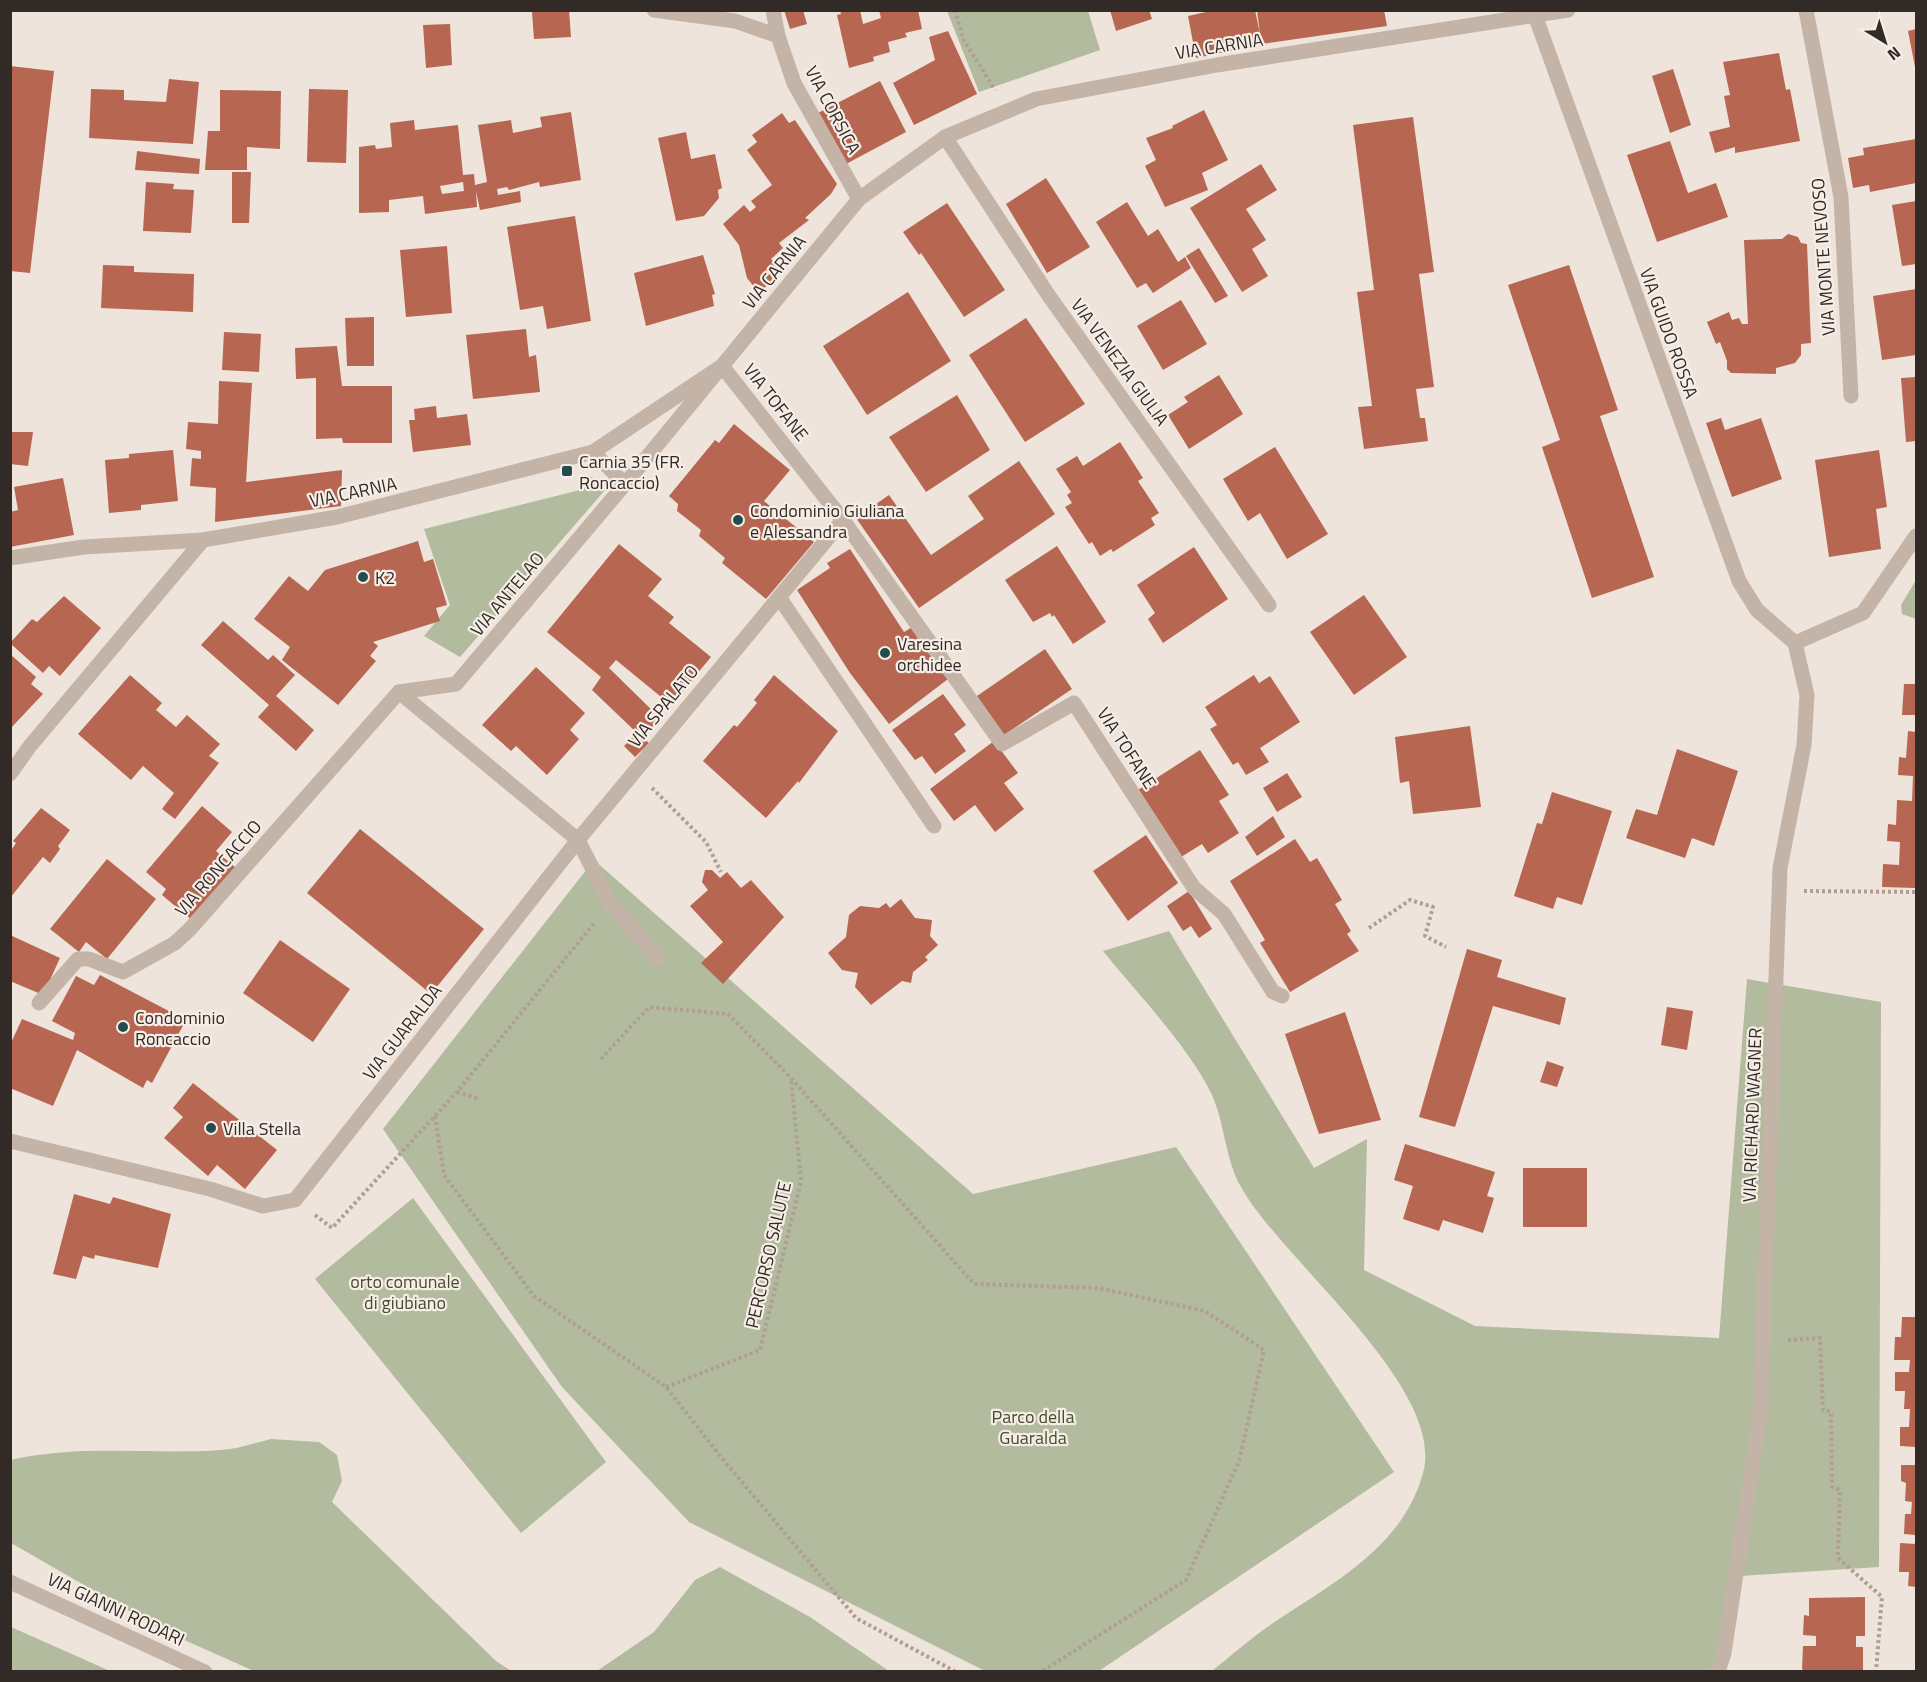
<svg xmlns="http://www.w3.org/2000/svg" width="1927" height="1682" font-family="'Titillium Web',sans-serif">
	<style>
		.green { fill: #b2bb9d }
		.building { fill: #b66651; fill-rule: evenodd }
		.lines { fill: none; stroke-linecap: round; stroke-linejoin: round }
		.path { stroke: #b09e93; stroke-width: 4; stroke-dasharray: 3 3; stroke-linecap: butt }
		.minor { stroke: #c4b4a8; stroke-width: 15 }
		.poi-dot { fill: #224c4e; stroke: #f6eee6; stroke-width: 2 }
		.labels { text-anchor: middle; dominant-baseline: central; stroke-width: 4.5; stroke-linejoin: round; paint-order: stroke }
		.street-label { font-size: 18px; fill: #322a27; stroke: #f6eee6 }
		.poi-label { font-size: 18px; fill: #322a27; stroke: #f6eee6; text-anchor: start }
		.park-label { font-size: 18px; fill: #434d2e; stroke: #f6eee6 }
	</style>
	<rect width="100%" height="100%" fill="#eee4db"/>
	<!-- green -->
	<g class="green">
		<polygon points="947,11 1088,11 1100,50 979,92"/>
		<polygon points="590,477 603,480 606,489 460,657 424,636 450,605 424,529 580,490"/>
		<polygon points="1916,580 1916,619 1902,614 1901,605"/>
		<polygon points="594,860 973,1194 1176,1147 1394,1472 1099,1671 985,1671 689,1522 562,1387 383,1129"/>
		<path d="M1169,931L1314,1168L1367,1139L1364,1270L1475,1326L1719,1338L1747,979L1881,1002L1879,1567L1740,1576L1716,1671H1212C1232,1655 1252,1637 1273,1623C1333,1583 1403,1547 1423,1473C1447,1388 1280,1258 1241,1187C1225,1159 1225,1124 1212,1095C1189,1047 1137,993 1103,951Z"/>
		<polygon points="413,1198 606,1462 521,1533 315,1279"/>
		<path d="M271,1439L319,1442L337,1455L342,1481L332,1502L496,1661L511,1671H254L164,1631L11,1543V1460C79,1444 152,1455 221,1450C238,1449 255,1443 271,1439Z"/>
		<polygon points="720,1567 810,1617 889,1671 597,1671 654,1632 695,1580"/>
		<polygon points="10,1627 11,1627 110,1671 11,1671"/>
	</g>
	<!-- building -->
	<g class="building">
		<polygon points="569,10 571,37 534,39 532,12"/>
		<polygon points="784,10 803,10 807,24 790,29"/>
		<polygon points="840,10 860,10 863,24 881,18 879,10 918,10 922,29 905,33 907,37 888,42 890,52 873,57 874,61 849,68 837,15 841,14"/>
		<polygon points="1110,10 1149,10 1152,19 1116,31"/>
		<polygon points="1215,10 1255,10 1260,34 1257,10 1384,10 1387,26 1262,44 1196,58 1188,16"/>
		<polygon points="450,24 452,65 426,68 423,25"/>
		<polygon points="1916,29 1916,67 1915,67 1908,31"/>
		<polygon points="948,31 977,94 914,125 893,83 935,60 929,37"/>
		<polygon points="1779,53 1786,90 1790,89 1800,141 1735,153 1735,147 1715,153 1709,132 1730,127 1724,96 1730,95 1723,62"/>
		<polygon points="10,66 54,71 30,273 10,271"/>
		<polygon points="1673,69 1691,125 1670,133 1652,76"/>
		<polygon points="169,79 199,82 193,144 89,138 91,89 124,90 124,100 166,102"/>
		<polygon points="880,81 906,132 846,164 818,113"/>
		<polygon points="309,89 348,90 346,163 307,162"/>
		<polygon points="220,90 281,91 280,149 247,147 247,170 205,170 208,131 220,131"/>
		<polygon points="1204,110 1228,160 1202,173 1208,190 1165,207 1145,166 1156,160 1146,138 1173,128 1172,126"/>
		<path d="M571,112L581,180L540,187L539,182L509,190L507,187L497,189L498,195L520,191L521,202L480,210L476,191L477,207L425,214L423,196L389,200V212L359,213V147L375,145L376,149L392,147L390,123L414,120L415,130L458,125L463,175L474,174L475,185L487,182L478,125L511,120L513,133L542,127L540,117ZM463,182L464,191L442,194L440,186Z"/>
		<polygon points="782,113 789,123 795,120 837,184 831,194 805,218 809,220 779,243 783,248 771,259 782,271 759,293 747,278 739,245 723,224 744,205 750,212 756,207 751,201 772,185 747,150 757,142 752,135"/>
		<polygon points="1413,117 1434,272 1419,274 1434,387 1416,389 1420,418 1425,418 1428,441 1364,449 1358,407 1372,406 1357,292 1374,290 1353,125"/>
		<polygon points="686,132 691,159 715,154 722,188 718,190 719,198 704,216 676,221 658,138"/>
		<polygon points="1916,139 1916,183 1870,192 1869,185 1853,188 1848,158 1864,155 1863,148"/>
		<polygon points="1670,141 1688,193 1716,183 1728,217 1657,242 1627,155"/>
		<polygon points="137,151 200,159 199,174 135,170"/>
		<polygon points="1261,164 1277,190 1246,209 1266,240 1252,249 1268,276 1242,292 1190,208"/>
		<polygon points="232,172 251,172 249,223 232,223"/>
		<polygon points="1046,178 1090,247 1047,273 1006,204"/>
		<polygon points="146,182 174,184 173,189 194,190 191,233 143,231"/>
		<polygon points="1916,201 1916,264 1902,266 1892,205"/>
		<polygon points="1127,202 1148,236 1158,229 1178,262 1185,257 1191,268 1153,293 1146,283 1137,288 1096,222"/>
		<polygon points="947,203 1005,290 964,317 921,253 919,255 903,232"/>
		<polygon points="575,216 591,321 547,329 543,306 520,310 507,227"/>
		<polygon points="1788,234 1798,237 1801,243 1807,244 1811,343 1801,344 1801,355 1795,363 1776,368 1776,374 1731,373 1727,369 1727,361 1720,342 1716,344 1707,322 1729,312 1732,320 1739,318 1742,324 1748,324 1744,240 1782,239"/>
		<polygon points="447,246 452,313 406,317 400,250"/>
		<polygon points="1199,248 1228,296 1215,303 1186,256"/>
		<polygon points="703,255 715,294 712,295 714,306 646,326 634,273"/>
		<polygon points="103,265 134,266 134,272 194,274 193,312 101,308"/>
		<polygon points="1569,265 1618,410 1600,416 1654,577 1592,598 1542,447 1560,440 1508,285"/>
		<polygon points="1916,289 1916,355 1882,360 1873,296"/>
		<polygon points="908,292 951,361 867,415 823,346"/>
		<polygon points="1181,300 1207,344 1163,370 1137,326"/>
		<polygon points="374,317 374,366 347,366 345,318"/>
		<polygon points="1026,318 1085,404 1025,442 969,355"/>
		<polygon points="526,329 529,357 536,355 540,392 473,399 466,335"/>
		<polygon points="224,332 261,334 259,372 222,370"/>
		<polygon points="337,346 342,386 392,386 392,443 343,443 342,438 316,439 316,378 296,379 295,348"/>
		<polygon points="1219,375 1243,414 1189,449 1168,415 1188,402 1184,397"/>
		<polygon points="1916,377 1916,441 1906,442 1901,378"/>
		<polygon points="219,381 252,383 246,482 342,470 341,506 215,522 216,488 190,486 192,458 201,459 201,451 186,449 188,422 218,424"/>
		<polygon points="957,395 990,450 926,492 889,437"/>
		<polygon points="436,406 437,418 467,414 471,445 413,452 409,420 415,420 414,409"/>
		<polygon points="1721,418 1725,430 1761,418 1782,479 1732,497 1706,423"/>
		<polygon points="734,424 790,470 764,501 814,542 766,599 722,563 725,558 699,536 701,530 677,511 678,504 669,496 715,440 719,443"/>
		<polygon points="10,432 33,432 28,466 10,464"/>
		<polygon points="1120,442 1143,478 1138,481 1159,513 1151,518 1155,525 1113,552 1111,549 1100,556 1092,542 1089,544 1065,507 1072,503 1067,495 1071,492 1056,469 1077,456 1083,466"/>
		<polygon points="1275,447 1328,534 1287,559 1260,513 1248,521 1223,479"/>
		<polygon points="173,450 178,501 141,505 141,510 109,513 105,460 129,458 129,454"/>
		<polygon points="1879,450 1887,507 1876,509 1881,549 1829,557 1815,460"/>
		<polygon points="1019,461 1055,514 919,608 856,518 889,495 931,555 984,519 968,496"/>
		<polygon points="63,478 74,535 10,547 10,512 18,510 14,487"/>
		<polygon points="418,541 424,562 433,559 447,605 436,608 440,621 373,642 378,646 370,656 376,661 338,705 282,660 290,647 254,619 289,576 308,591 325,570"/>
		<polygon points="619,544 662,579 648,596 674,617 669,623 711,657 671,705 616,660 609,668 660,718 643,738 649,743 635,757 624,746 637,733 592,690 601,677 547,632"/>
		<polygon points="1057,546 1106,622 1073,644 1054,615 1052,617 1050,613 1033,622 1005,580"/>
		<polygon points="1194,547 1228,599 1163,643 1148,619 1155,613 1137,585"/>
		<polygon points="850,549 904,632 914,626 948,679 889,724 850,673 797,590 830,568 827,563"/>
		<polygon points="1364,595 1407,657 1354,695 1310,632"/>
		<polygon points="64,596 101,628 60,676 49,666 43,673 10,643 32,619 37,622"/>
		<polygon points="223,621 268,660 273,655 295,675 276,696 314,730 296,751 258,717 269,705 201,645"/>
		<polygon points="1045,649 1072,689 1004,735 977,696"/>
		<polygon points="10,654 36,677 31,684 43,694 10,729"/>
		<polygon points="536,667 585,713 570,730 579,739 547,775 516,746 511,751 482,725"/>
		<polygon points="130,675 162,703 156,710 176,727 187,715 220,744 209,756 219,763 175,819 162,809 174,793 143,766 131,780 78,734"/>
		<polygon points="774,675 838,731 799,783 798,781 766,818 703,761 734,725 737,727 757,703 754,700"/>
		<polygon points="1254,675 1259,683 1270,676 1300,722 1260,748 1269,762 1246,775 1238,762 1233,765 1210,729 1217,725 1205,707"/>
		<polygon points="1904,684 1916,684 1916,715 1902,715"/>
		<polygon points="943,694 966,725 954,734 966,751 935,774 922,756 915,760 892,730"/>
		<polygon points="1470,726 1481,807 1413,814 1409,781 1400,783 1395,737"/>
		<polygon points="1908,731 1916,732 1916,888 1882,887 1883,864 1899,865 1900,842 1887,841 1888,824 1896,825 1897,800 1912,801 1913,776 1898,775 1899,757 1906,758"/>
		<polygon points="994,741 1018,773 1004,783 1024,809 995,832 975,805 954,821 930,789"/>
		<polygon points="1677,749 1738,771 1714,846 1692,838 1685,858 1626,838 1636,809 1657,815"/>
		<polygon points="1200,750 1229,795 1219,801 1239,833 1208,853 1202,844 1181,857 1138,790"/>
		<polygon points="1287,773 1302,797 1277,812 1263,788"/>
		<polygon points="1552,792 1612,811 1582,905 1557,897 1553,909 1514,896 1537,823 1542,824"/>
		<polygon points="202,806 232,832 216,851 236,868 192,920 162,895 166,889 146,872"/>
		<polygon points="41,808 70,830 58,846 60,849 50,863 43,857 10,898 10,852 16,843 13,841"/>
		<polygon points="1273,816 1285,837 1257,856 1245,837"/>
		<polygon points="360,829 484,929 431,994 307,893"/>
		<polygon points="1146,835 1178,883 1128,921 1093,871"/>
		<polygon points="1295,839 1310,862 1317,858 1342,900 1335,904 1351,931 1347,934 1359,951 1290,992 1260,943 1265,940 1230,881"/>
		<polygon points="107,859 156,899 107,959 86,942 79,952 50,929"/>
		<polygon points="705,870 712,870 720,878 727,872 741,888 751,880 784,917 723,984 701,963 723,942 690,906 708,890 702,882"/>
		<polygon points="1189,891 1212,929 1199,938 1191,926 1183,931 1167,906"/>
		<polygon points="901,899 915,918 932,920 930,936 938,945 925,957 928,960 913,972 911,983 902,981 871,1005 855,987 858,973 842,970 828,953 846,937 849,915 860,906 879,908 886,903 890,908"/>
		<polygon points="10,935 60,958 43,995 10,981"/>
		<polygon points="280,940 350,989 313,1042 243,993"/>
		<polygon points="1467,949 1502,960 1497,977 1566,998 1560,1025 1493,1006 1455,1127 1419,1117"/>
		<polygon points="100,975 186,1020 152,1083 147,1080 143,1088 77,1050 53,1106 10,1088 10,1045 22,1019 73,1040 75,1033 52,1021 76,976 94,985"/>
		<polygon points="1667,1007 1693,1011 1687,1050 1661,1045"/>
		<polygon points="1345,1012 1381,1120 1319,1134 1285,1034"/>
		<polygon points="1547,1061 1564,1067 1557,1087 1540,1082"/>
		<polygon points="193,1083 277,1150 245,1189 217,1165 208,1176 164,1138 183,1117 173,1108"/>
		<polygon points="1405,1144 1495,1172 1487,1196 1494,1198 1483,1233 1443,1220 1439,1231 1403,1219 1413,1186 1394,1180"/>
		<rect x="1523" y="1168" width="64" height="59"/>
		<polygon points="74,1194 110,1204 113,1197 171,1214 158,1268 95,1255 94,1259 83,1256 76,1279 53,1274"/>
		<polygon points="1902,1317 1916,1317 1916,1447 1900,1446 1900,1427 1909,1427 1910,1409 1904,1409 1905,1391 1895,1391 1895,1372 1909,1372 1910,1360 1894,1360 1895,1337 1901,1337"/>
		<polygon points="1901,1465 1916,1465 1916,1535 1904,1534 1905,1514 1911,1514 1912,1502 1905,1501 1906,1483 1901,1481"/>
		<polygon points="1900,1543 1916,1544 1916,1587 1908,1586 1909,1572 1899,1572"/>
		<polygon points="1865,1597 1865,1636 1856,1636 1856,1647 1863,1647 1863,1672 1806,1672 1802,1669 1803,1646 1816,1646 1816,1636 1803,1635 1804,1615 1809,1616 1809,1598"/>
	</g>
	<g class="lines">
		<!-- path -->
		<g class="path">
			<polyline points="955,10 963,39 995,90"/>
			<polyline points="652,788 706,842 721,872"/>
			<polyline points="1804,891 1916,892"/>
			<polyline points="1369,928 1410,900 1433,907 1425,936 1446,947"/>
			<polyline points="601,1059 649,1007 728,1014 791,1078 974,1284 1098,1288 1205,1311 1264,1350 1239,1461 1186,1580 1041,1672"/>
			<polyline points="457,1092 480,1099"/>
			<polyline points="435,1116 444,1175 534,1296 666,1387 721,1457 856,1618 956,1672"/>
			<polyline points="315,1215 332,1228 457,1092 595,922"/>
			<polyline points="1788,1340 1820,1338 1823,1410 1831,1412 1832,1487 1840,1490 1838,1558 1882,1597 1876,1672"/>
			<polyline points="666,1387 760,1350 801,1181 791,1079"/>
		</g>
		<!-- minor -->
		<g class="minor">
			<polyline points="654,10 735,21 778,36 794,83 859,199"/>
			<polyline points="773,10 778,36"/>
			<polyline points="1806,10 1841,197 1851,396"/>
			<polyline points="1536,18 1739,581 1757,610 1795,643"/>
			<polyline points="945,137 1049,296 1269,605"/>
			<polyline points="625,484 722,366 843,520 1002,744 1074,703 1194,888 1224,914 1273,992 1282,996"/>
			<polyline points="10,558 84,547 203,540 337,517 593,452 722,366 859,199 945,137 1036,99 1217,65 1568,10"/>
			<polyline points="779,597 934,826"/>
			<polyline points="1795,643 1863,613 1916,536"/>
			<polyline points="399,692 456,684 625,484 593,452"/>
			<polyline points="10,774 30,746 203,540"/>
			<polyline points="658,958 610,903 578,840 843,520"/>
			<polyline points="39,1003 78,959 89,959 123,972 175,943 190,929 399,692"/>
			<polyline points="10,1141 210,1189 263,1206 295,1200 578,840 399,692"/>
			<polyline points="10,1582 205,1672"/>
			<polyline points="1718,1672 1724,1653 1760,1416 1780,868 1804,745 1807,695 1795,643"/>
		</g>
	</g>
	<!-- markers -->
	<g class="poi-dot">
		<rect x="561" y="465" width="12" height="12" rx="3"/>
		<circle cx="738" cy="520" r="6"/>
		<circle cx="363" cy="577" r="6"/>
		<circle cx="885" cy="653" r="6"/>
		<circle cx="123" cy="1027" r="6"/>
		<circle cx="211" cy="1128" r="6"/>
	</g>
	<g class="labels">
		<!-- street labels -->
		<g class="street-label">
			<text transform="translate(1219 46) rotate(-9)">VIA CARNIA</text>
			<text transform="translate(833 110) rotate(62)">VIA CORSICA</text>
			<text transform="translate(1823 257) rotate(-94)">VIA MONTE NEVOSO</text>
			<text transform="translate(774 272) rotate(-51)">VIA CARNIA</text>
			<text transform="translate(1669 333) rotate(70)">VIA GUIDO ROSSA</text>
			<text transform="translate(1120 362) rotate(54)">VIA VENEZIA GIULIA</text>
			<text transform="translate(776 402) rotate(52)">VIA TOFANE</text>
			<text transform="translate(353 492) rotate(-12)">VIA CARNIA</text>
			<text transform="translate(507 594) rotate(-50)">VIA ANTELAO</text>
			<text transform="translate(663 706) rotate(-51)">VIA SPALATO</text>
			<text transform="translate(1127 748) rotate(57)">VIA TOFANE</text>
			<text transform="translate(218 868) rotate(-49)">VIA RONCACCIO</text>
			<text transform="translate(402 1032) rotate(-52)">VIA GUARALDA</text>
			<text transform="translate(1752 1115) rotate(-88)">VIA RICHARD WAGNER</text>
			<text transform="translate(768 1255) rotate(-77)">PERCORSO SALUTE</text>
			<text transform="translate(116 1609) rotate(25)">VIA GIANNI RODARI</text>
		</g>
		<!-- poi labels -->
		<g class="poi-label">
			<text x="579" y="461">Carnia 35 (FR.<tspan x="579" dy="21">Roncaccio)</tspan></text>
			<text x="750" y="510">Condominio Giuliana<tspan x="750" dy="21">e Alessandra</tspan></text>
			<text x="375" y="577">K2</text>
			<text x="897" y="643">Varesina<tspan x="897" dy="21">orchidee</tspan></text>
			<text x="135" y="1017">Condominio<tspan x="135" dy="21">Roncaccio</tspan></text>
			<text x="223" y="1128">Villa Stella</text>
		</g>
		<!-- park labels -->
		<g class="park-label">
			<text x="405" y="1281">orto comunale<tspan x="405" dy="21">di giubiano</tspan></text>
			<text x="1033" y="1416">Parco della<tspan x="1033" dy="21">Guaralda</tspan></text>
		</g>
	</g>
	<!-- border -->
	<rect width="1927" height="1682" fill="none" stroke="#322a27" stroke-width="24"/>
	<!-- north arrow -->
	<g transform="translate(1885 42) rotate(142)" stroke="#f6eee6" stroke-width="4.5" paint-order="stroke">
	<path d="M0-4.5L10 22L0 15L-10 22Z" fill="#322a27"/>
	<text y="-9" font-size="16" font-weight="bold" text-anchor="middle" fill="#322a27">N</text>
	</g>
</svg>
